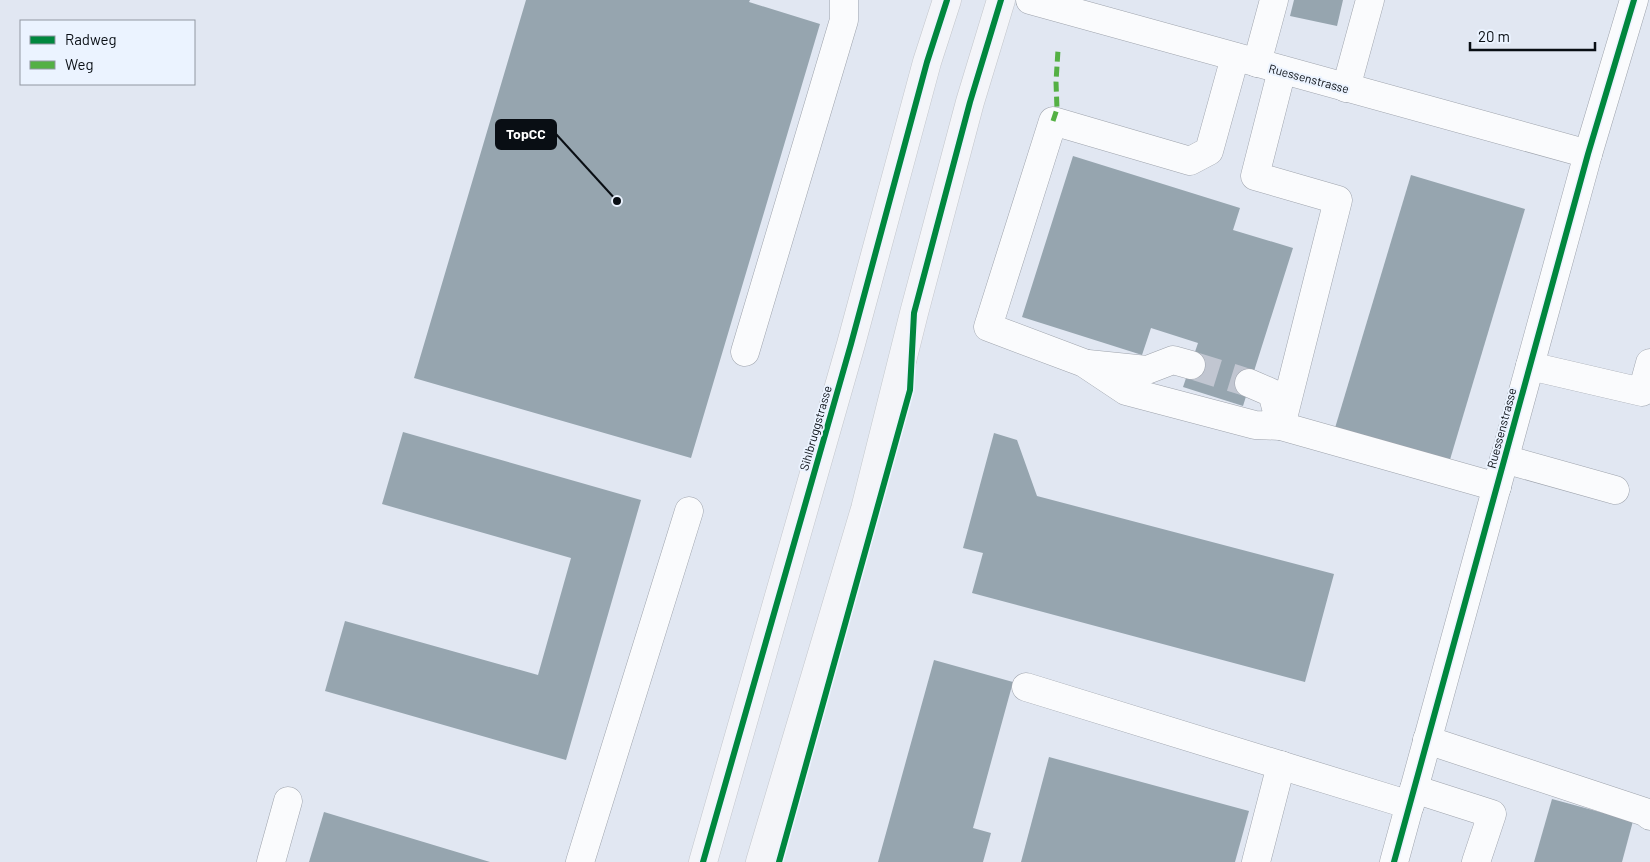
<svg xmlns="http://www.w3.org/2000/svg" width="1650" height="862" font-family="Barlow,sans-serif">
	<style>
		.building { fill: #96a5af }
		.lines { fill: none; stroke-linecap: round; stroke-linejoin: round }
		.minor-tunnel { stroke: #c1c6d1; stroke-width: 28; stroke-dasharray: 28 14; stroke-linecap: butt }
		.minor-casing { stroke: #9ea3ac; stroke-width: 29 }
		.major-casing { stroke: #c3c6cb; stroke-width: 29 }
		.minor { stroke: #fafbfd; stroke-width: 28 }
		.major { stroke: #f4f5f9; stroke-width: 28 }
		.quiet { stroke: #54b044; stroke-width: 5; stroke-dasharray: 10 5; stroke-linecap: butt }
		.cycleway-casing { stroke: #ebf3ff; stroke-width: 9 }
		.cycleway { stroke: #00873e; stroke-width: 6 }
		.labels { text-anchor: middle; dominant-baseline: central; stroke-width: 4; stroke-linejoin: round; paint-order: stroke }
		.street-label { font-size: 12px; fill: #090e14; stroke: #ebf3ff }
		.leader { fill: none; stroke: #090e14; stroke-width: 2 }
		.callout-dot { fill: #090e14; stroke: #ebf3ff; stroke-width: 2 }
		.callout { fill: #090e14; stroke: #090e14; stroke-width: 2 }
		.callout-label { font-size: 14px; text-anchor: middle; font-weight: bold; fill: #fff }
	</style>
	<rect width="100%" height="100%" fill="#e1e7f2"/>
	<!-- building -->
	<g class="building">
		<polygon points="526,0 750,0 749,2 820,24 691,458 414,378"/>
		<polygon points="1294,0 1343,0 1337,26 1290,16"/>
		<polygon points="1073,156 1240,208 1233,230 1293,248 1243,406 1183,387 1198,343 1151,328 1142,355 1022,317"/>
		<polygon points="1411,175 1525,209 1449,463 1335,428"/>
		<polygon points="403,432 641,500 566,760 325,691 345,621 538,675 571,558 382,504"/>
		<polygon points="994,433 1017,440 1037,496 1334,574 1305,682 972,593 983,553 963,548"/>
		<polygon points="934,660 1013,682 973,828 991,833 983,862 878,862"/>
		<polygon points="1049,757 1249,811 1235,862 1021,862"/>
		<polygon points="1552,799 1633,821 1622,862 1534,862"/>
		<polygon points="324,812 490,862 309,862"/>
	</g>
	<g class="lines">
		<!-- minor-tunnel -->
		<polyline class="minor-tunnel" points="1191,365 1249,383"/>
		<!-- minor casing -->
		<g class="minor-casing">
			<g id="minor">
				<polyline points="1030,0 1588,154"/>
				<polyline points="1235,57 1209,151 1190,161 1053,121 988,327 1084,363 1126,391 1255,425 1281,426 1272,393 1249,383"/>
				<polyline points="1257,63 1274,0"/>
				<polyline points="1282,70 1255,176 1338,200 1281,426 1497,487"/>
				<polyline points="1346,88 1370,0"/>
				<polyline points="745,352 844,20 844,0"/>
				<polyline points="1088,364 1147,370 1173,360 1191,365"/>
				<polyline points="1530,366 1642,392 1650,363"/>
				<polyline points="1504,459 1615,490"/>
				<polyline points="1026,687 1410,805"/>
				<polyline points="1427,740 1645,812 1650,816"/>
				<polyline points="1414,789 1492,814 1476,862"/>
				<polyline points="271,862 288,801"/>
				<polyline points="580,862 689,511"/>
				<polyline points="1256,862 1281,765"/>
				<polyline points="1394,862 1588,154 1634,0"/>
			</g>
		</g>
		<!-- major casing -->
		<g class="major-casing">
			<g id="major">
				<polyline points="703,862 851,344 927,62 947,0"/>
				<polyline points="760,862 865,509 914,313 970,102 1001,0"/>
			</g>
		</g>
		<!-- minor -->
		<use href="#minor" class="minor"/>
		<!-- major -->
		<use href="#major" class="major"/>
		<!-- quiet -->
		<polyline class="quiet" points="1053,121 1057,109 1056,82 1058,50"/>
		<!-- cycleway casing -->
		<g class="cycleway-casing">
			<g id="cycleway">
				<polyline points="703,862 851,344 927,62 947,0"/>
				<polyline points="779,862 910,390 914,313 970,102 1001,0"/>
				<polyline points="1394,862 1588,154 1634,0"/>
			</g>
		</g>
		<!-- cycleway -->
		<use href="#cycleway" class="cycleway"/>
	</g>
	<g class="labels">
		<!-- street labels -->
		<g class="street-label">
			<text transform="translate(1309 78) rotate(15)">Ruessenstrasse</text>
			<text transform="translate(815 428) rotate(-74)">Sihlbruggstrasse</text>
			<text transform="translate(1501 428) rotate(-75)">Ruessenstrasse</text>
		</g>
	</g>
	<!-- callouts -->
	<path class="leader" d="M617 201L556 134"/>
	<circle class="callout-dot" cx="617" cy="201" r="5"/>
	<rect class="callout" x="496" y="120" width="60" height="29" rx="5"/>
	<g class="callout-label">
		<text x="526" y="139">TopCC</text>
	</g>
	<!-- legend -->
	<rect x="20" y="20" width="175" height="65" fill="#ebf3ff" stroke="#9197a1"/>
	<rect x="30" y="36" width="25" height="8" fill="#00873e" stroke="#9197a1"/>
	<text x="65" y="45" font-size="15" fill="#090e14">Radweg</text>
	<rect x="30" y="61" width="25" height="8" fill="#54b044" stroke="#9197a1"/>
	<text x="65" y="70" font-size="15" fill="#090e14">Weg</text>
	<!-- scale -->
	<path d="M1470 42v8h125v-8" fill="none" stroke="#090e14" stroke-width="2.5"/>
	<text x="1478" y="42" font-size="15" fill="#090e14" stroke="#ebf3ff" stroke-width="4" paint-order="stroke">20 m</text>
</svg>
